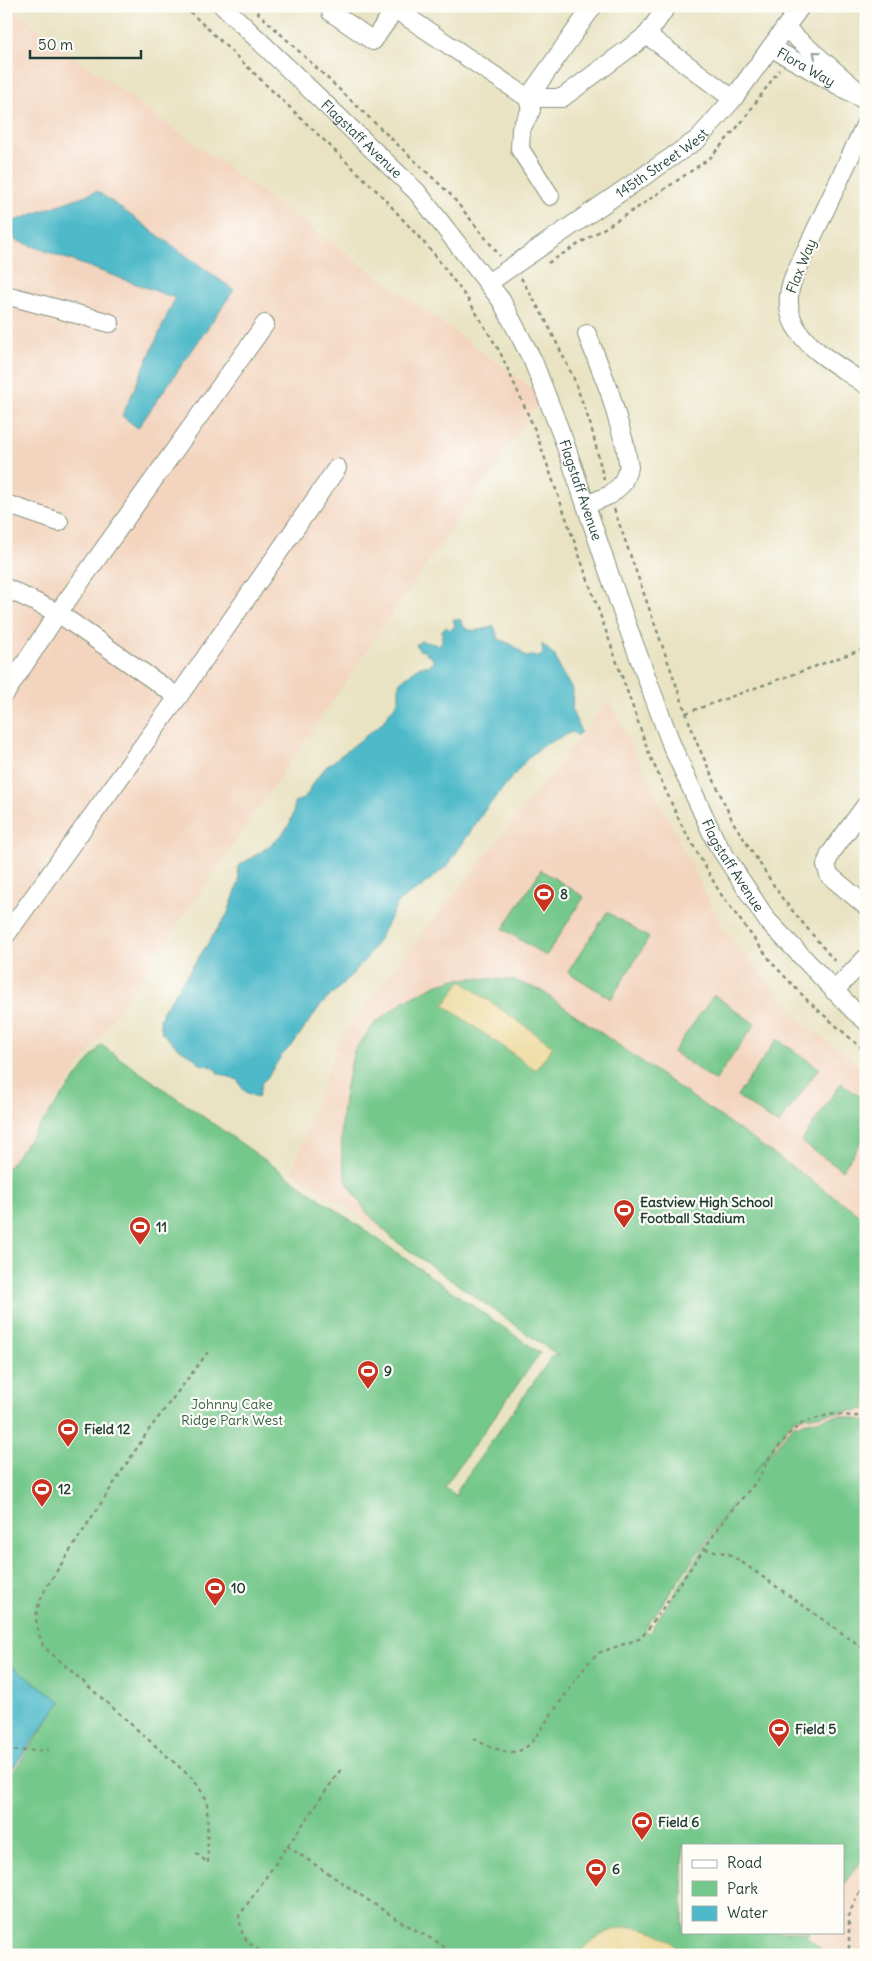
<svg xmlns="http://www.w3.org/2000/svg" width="872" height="1961" font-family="Delius,sans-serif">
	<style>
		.built { fill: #f3d4be }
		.green { fill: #74c88b; stroke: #4a8260; fill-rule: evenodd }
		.sand { fill: #eeda9e; stroke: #868c69 }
		.water { fill: #4db9c9; stroke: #367b7e }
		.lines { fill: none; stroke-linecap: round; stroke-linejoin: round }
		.minor-casing { stroke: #84907c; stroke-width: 20 }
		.path { stroke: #84907c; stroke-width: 2.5; stroke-dasharray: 4 4; stroke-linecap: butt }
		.minor { stroke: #fff; stroke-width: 18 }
		.oneway { stroke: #8f9e9a }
		.labels { text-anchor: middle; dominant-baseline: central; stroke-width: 4.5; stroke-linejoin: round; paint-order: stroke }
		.street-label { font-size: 14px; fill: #1f3d34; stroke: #fdfcf7 }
		.poi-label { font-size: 14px; font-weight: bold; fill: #1f3d34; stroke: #fdfcf7; text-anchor: start }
		.park-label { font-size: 14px; fill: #34604a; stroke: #fdfcf7 }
	</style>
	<rect width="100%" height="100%" fill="#fdfcf7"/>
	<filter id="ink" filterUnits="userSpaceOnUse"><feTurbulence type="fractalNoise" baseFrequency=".02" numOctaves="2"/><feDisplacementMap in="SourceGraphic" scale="10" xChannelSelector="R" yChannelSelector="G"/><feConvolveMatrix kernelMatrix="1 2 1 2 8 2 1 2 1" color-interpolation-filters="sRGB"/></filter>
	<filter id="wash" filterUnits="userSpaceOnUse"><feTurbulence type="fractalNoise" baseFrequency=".0096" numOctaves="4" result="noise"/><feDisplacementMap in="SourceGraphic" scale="20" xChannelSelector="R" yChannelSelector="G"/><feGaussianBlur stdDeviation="1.12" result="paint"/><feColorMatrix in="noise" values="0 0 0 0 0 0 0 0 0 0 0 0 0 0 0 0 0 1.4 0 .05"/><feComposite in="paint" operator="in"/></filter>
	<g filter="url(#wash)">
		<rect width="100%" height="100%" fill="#e9e3c3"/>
		<!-- built -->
		<g class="built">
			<polygon points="6,6 10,6 61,47 543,396 6,1173"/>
			<polygon points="609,701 724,931 806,1026 866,1070 866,1421 839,1415 744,1486 393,1239 292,1171 339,1039"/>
			<polygon points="866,1854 866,1955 828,1955 806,1936 809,1932 843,1932 843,1885"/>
		</g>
		<!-- green -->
		<g class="green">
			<polygon points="541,870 584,897 546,956 503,929"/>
			<polygon points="607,912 649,938 611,999 568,972"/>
			<path d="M475,978L513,980L540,990L866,1219V1409L795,1418L753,1474L794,1425L840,1415L866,1421V1854L843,1885V1845H683V1932H809L806,1936L828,1955H6V1783L61,1701L6,1663V1170L101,1045L540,1353L444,1487L457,1496V1490L553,1355L559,1356L393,1239L366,1212L347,1182L342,1159L341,1125L345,1090L354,1051L374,1024L404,1001L436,985L455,979ZM733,1502V1503L649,1633L645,1629Z"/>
			<polygon points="714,995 755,1024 715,1081 673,1052"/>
			<polygon points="777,1039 819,1068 778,1125 737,1096"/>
			<polygon points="841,1083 866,1101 866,1135 842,1170 801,1142"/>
		</g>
		<!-- sand -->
		<g class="sand">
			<polygon points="461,981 553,1046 536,1070 444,1005"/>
			<path d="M626,1927C648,1927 670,1935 682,1955H578C590,1939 607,1930 626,1927Z"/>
		</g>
		<!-- water -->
		<g class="water">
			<polygon points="97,191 234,290 138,428 122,416 175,298 15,240 11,222"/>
			<path d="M453,619L461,620C462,623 463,626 465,628C472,633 487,629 494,626L499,639C509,644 519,646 525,657L533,656L539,657L543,653L542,644L555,656L560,670L573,690L572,711L581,732L577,735L572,732L542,746L527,759L485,810L448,865L421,887L399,901L378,941L367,957L349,978L320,1006L293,1044L281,1056L267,1078L262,1082L258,1097C247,1094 242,1091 238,1080L218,1073L213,1067L200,1064L192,1056L178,1048L162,1033L160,1020L163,1011L228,913L239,882L238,866C261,852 297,833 294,802L303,799L309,792L310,787L325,768L381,724L399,700V683L420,666H428L433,664V659L424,651L419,650L416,645L421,641L439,645L442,641V630L446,627L450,630L455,626Z"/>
			<polygon points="6,1663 61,1701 6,1778"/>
		</g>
	</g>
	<g filter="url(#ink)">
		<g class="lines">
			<!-- minor casing -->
			<g class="minor-casing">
				<g id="minor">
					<path id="s1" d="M223,6L417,192L501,300L533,361L564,441L624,617L672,746L716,842L767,920L854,1011L866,1021"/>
					<polyline points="335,6 331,12 373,41 397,6"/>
					<polyline points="593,6 528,98 562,98 647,35 733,99"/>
					<polyline points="395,9 528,98 531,110 521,129 520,149 550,196"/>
					<polyline points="785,28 858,91"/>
					<polyline points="647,35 667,6"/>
					<path id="s2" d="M772,48L866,101"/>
					<path d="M866,123L794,276C771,333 827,357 866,385"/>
					<path id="s3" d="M488,283L698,139L733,99L801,6"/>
					<polyline points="6,295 110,323"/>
					<polyline points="6,504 59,522"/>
					<polyline points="586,505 610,495 622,484 629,467 625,445 609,390 587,334"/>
					<polyline points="6,588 58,613 6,692"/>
					<polyline points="178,697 337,468"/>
					<polyline points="866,805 830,854 826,865 829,875 866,906"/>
					<polyline points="6,935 178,697 58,613 265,324"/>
					<polyline points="834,991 866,958"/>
				</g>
			</g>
			<!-- path -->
			<g class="path">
				<polyline points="184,6 380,194 434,254 469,301 500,352 535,430 650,756 680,822 720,893 773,964 809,1002 866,1052"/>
				<polyline points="251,6 450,194 500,256"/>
				<polyline points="548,263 637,208 710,158 741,123 779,70"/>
				<polyline points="521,278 546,321 574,379 591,426 604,480"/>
				<polyline points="614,509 696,741 733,822 782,898 837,964"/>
				<polyline points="686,713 866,648"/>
				<polyline points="860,985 866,990"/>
				<polyline points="705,1549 729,1554 743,1563 866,1650"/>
				<polyline points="474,1738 485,1745 506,1752 516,1752 524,1749 531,1743 587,1664 598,1653 639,1639 646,1632 727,1516 757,1481 770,1457 790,1433 802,1423 831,1414 866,1417"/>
				<polyline points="6,1751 49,1750"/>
				<polyline points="287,1846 398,1920 437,1942 455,1955"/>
				<path d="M196,1853L208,1863L207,1800L194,1780L43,1646C33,1617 34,1613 47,1586L148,1431L208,1352"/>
				<path d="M266,1955C246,1941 242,1941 239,1916L341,1769"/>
				<polyline points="854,1955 849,1950 849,1914 866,1878"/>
			</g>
			<!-- minor -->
			<use href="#minor" class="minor"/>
		</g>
		<!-- one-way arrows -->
		<defs><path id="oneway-chevron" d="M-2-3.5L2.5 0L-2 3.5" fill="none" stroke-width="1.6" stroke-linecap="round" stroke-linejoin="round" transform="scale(1.25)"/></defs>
		<use class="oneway" href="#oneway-chevron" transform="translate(816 54) rotate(-140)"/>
	</g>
	<!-- icons -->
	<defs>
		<g id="stadium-pin" transform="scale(1.125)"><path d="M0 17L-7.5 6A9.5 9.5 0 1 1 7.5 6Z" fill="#c8321e" stroke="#fdfcf7"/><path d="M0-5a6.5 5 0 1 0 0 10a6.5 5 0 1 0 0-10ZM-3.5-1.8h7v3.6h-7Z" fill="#fff"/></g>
	</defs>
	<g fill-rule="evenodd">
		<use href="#stadium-pin" x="544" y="894"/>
		<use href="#stadium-pin" x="624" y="1210"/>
		<use href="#stadium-pin" x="140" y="1227"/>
		<use href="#stadium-pin" x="368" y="1371"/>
		<use href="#stadium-pin" x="68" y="1429"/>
		<use href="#stadium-pin" x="42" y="1489"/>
		<use href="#stadium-pin" x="215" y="1588"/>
		<use href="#stadium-pin" x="779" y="1729"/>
		<use href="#stadium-pin" x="642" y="1822"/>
		<use href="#stadium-pin" x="596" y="1869"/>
	</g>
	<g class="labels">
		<!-- street labels -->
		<g class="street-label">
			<text stroke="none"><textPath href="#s2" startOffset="39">Flora Way</textPath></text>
			<text stroke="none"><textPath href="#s1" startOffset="192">Flagstaff Avenue</textPath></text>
			<text stroke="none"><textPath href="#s3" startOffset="211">145th Street West</textPath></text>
			<text transform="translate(801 266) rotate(-68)">Flax Way</text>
			<text stroke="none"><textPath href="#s1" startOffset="612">Flagstaff Avenue</textPath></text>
			<text stroke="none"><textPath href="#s1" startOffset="1018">Flagstaff Avenue</textPath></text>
		</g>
		<!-- poi labels -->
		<g class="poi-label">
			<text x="560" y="894">8</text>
			<text x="640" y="1202">Eastview High School<tspan x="640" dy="16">Football Stadium</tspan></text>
			<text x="156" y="1227">11</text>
			<text x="384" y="1371">9</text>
			<text x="84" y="1429">Field 12</text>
			<text x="58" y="1489">12</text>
			<text x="231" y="1588">10</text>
			<text x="795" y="1729">Field 5</text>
			<text x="658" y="1822">Field 6</text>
			<text x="612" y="1869">6</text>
		</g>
		<!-- park labels -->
		<g class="park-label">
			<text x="232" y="1404">Johnny Cake<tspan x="232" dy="16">Ridge Park West</tspan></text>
		</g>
	</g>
	<!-- margin -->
	<rect width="872" height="1961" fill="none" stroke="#fdfcf7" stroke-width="25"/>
	<!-- legend -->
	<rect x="682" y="1844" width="162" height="90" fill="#fdfcf7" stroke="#a4b0a9"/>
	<rect x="692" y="1860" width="25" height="8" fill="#ffffff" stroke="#a4b0a9"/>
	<text x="727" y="1868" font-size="15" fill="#1f3d34">Road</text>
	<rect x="692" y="1881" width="25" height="15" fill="#74c88b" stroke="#a4b0a9"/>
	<text x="727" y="1894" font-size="15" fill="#1f3d34">Park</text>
	<rect x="692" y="1906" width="25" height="15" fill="#4db9c9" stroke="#a4b0a9"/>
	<text x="727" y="1918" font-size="15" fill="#1f3d34">Water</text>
	<!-- scale -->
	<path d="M30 50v8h111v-8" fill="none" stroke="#1f3d34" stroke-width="2.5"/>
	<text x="38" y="50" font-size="15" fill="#1f3d34" stroke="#fdfcf7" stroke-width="4" paint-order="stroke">50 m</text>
</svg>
